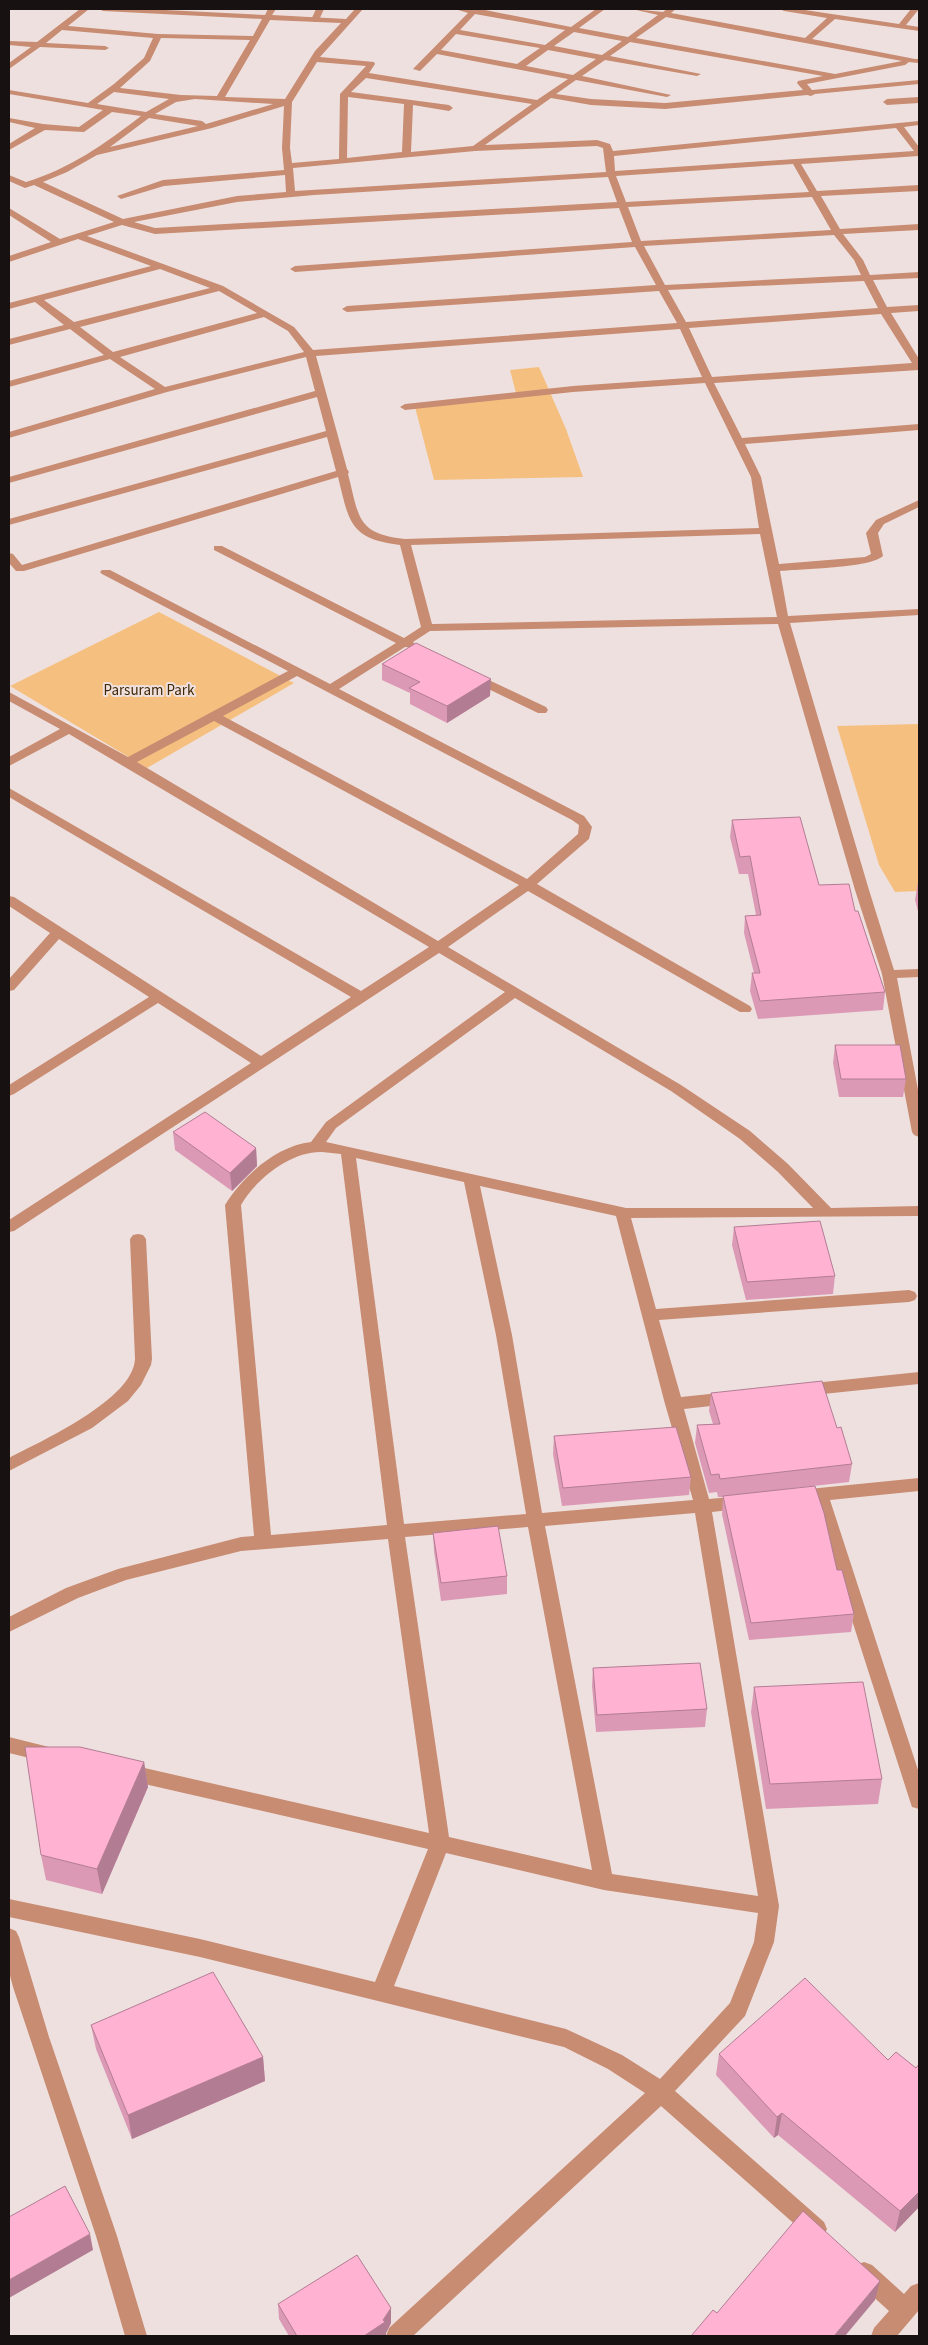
<svg xmlns="http://www.w3.org/2000/svg" width="928" height="2345" font-family="'Source Sans 3',sans-serif">
	<style>
		.green { fill: #f5c07f }
		.lines { fill: none; stroke-linecap: round; stroke-linejoin: round }
		.lane { fill: #c78c71; fill-rule: evenodd }
		.street { fill: #c78c71; fill-rule: evenodd }
		.wall { fill: #db99b5 }
		.shaded-wall { fill: #b27d93 }
		.building { fill: #ffb2d2; stroke: #b27d93 }
		.labels { text-anchor: middle; dominant-baseline: central; stroke-width: 4; stroke-linejoin: round; paint-order: stroke }
		.park-label { font-size: 15px; fill: #402804; stroke: #efe0e0 }
	</style>
	<rect width="100%" height="100%" fill="#efe0e0"/>
	<!-- green -->
	<g class="green">
		<polygon points="539,367 566,429 583,477 434,480 415,407 517,397 510,370"/>
		<polygon points="159,612 294,683 147,768 10,686"/>
		<polygon points="919,724 919,891 895,892 879,865 837,726"/>
	</g>
	<g class="lines">
		<!-- lane -->
		<polygon class="lane" points="316,9 324,9 319,20 315,22 311,20"/>
		<!-- street -->
		<g class="street">
			<path d="M80,9H89L68,26L158,34L253,36L262,19L103,11L99,9H145L265,15L268,9H276L272,15L346,19L355,9H363L320,57L374,62L375,64L369,73L537,100L568,79L437,54L420,71L413,69L468,13L455,9H480L571,27L596,9H605L579,28L628,37L658,15L632,9L663,12L667,9H676L671,13L805,38L827,18L784,11L780,9H798L899,24L911,9H919L906,25L919,27V31L835,19L812,39L915,59H918V63L909,62L905,65L807,84L812,90L919,80V84L815,94L811,96L807,95L665,109L591,105L551,98L485,145L597,140L610,144L613,151L919,121V125L904,127L919,147V156L801,164L817,191L919,185V191L821,196L840,229L919,224V230L843,234L863,260L870,275L919,272V278L873,280L887,307L919,305V311L891,313L919,359V370L714,383L742,438L919,424V430L745,444L761,477L779,564L865,557L871,554L866,533L876,520L919,500V507L884,524L878,533L883,556C871,568 800,569 780,571L788,616L919,609V615L790,623L869,890L894,970L919,969V977L897,978L919,1095V1137L914,1135L912,1132L882,974L855,890L778,624L430,631L413,642L417,646L415,648L405,647L339,689L584,816L592,827L589,839L537,884L750,1006L752,1009L750,1012H740L528,891L448,947L681,1085L750,1131L788,1164L831,1208L919,1206V1216L631,1218L656,1309L909,1290L915,1292L917,1296L915,1300L909,1302L659,1320L681,1397L729,1392L735,1394L737,1398L735,1402L729,1404L684,1409L709,1499L741,1496L747,1498L750,1503L747,1508L712,1512L779,1906L774,1942L745,2016L675,2091L824,2222L827,2229L824,2236L816,2240L808,2236L661,2106L413,2336H386L389,2328L645,2093L608,2069L564,2047L200,1957L9,1917V1899L200,1939L375,1982L428,1849L127,1780L120,1778L118,1772L120,1766L127,1764L429,1833L388,1539L241,1551L126,1580L78,1598L9,1632V1617L66,1588L118,1569L241,1537L254,1536L225,1205C243,1176 276,1146 311,1142L326,1122L505,992L439,953L14,1231L9,1232V1220L251,1063L158,1003L14,1094L9,1096V1085L149,997L59,939L14,990L9,991V979L50,933L9,906V896L14,897L261,1056L351,997L9,797V788L361,991L429,947L69,734L9,766V757L60,729L9,701V692L128,757L288,671L102,574L100,572L102,570H110L330,684L396,643L214,550V546H222L404,638L421,627L400,545C349,539 349,521 338,477L24,571H16L9,563V553L13,554L22,565L336,471L327,437L9,525V519L326,431L317,397L9,483V477L315,391L306,357L167,392L9,438V432L155,389L110,359L9,387V381L104,355L70,329L9,345V339L64,325L35,302L9,309V303L151,266L78,239L9,262V256L51,242L9,215V208L60,239L114,222L34,185L25,188L9,181V175L26,182C69,169 105,144 141,116L112,112L84,132L45,130L9,150V144L35,128L9,122V118L43,124L79,127L103,110L9,94V90L88,103L114,84L144,58L153,38L62,30L46,43L105,46L109,48L105,50L40,47L9,69V63L31,47L9,45V41L37,42ZM475,14L565,30L545,45L460,30ZM666,17L902,61L835,74L636,38ZM270,20L341,23L315,51L285,99L225,97ZM574,32L622,41L602,55L554,46ZM456,34L540,48L517,64L441,50ZM161,38L250,40L217,96L181,95L120,88L150,61ZM630,42L823,76L798,81L797,83L803,90L665,103L591,99L556,94L576,80L667,97L671,95L582,76L605,60L697,76L701,74L610,56ZM548,50L596,59L573,75L526,66ZM317,62L366,66L340,94L339,159L292,163L290,148L292,102ZM366,78L532,104L473,146L411,152L413,105L449,111L453,108L449,105L351,92ZM114,92L169,99L146,112L97,104ZM348,97L404,104L402,152L347,158ZM195,99L273,104L206,124L202,121L155,114L176,102ZM284,106L282,148L284,170L163,180L117,196L121,199L164,186L285,175L286,192L237,196L123,219L43,182L67,172L97,155L212,128ZM149,118L198,126L110,147ZM896,128L914,151L615,171L614,156ZM597,146L603,148L606,172L295,191L293,168L475,151ZM793,164L809,192L626,202L616,176ZM608,177L617,202L155,228L134,222L237,202L314,195ZM812,197L831,230L641,241L628,207ZM619,208L632,242L295,266L290,269L295,272L635,247L656,285L347,306L342,309L347,312L659,291L677,323L313,350L294,327L223,286L87,236L122,225L155,234ZM834,235L854,260L861,275L665,285L644,246ZM160,269L210,288L74,322L44,300ZM864,281L878,308L686,322L668,290ZM219,291L257,313L113,352L80,327ZM881,314L912,363L712,377L689,328ZM264,317L288,331L304,352L165,387L120,357ZM680,329L702,377L573,386L405,404L400,407L405,410L573,392L705,383L751,477L759,528L405,539C356,534 359,516 348,474L349,472L347,469L316,356ZM760,534L777,617L432,624L411,545ZM297,676L572,820L579,825L578,834L527,879L223,716ZM214,721L519,885L438,941L137,762ZM515,998L671,1091L740,1139L778,1172L813,1208H626L326,1142L336,1128ZM322,1152L341,1154L387,1525L271,1535L241,1205C256,1179 291,1151 322,1152ZM356,1158L464,1182L496,1335L526,1514L404,1524ZM480,1186L616,1216L665,1404L693,1500L542,1513L512,1335ZM695,1513L758,1896L612,1874L545,1526ZM528,1527L592,1870L449,1837L405,1537ZM446,1853L604,1890L758,1913L754,1942L730,2003L660,2079L622,2055L566,2029L394,1986Z"/>
			<polygon points="919,97 919,103 887,105 883,102 887,99"/>
			<polygon points="472,672 546,707 548,710 546,713 538,713 468,679 466,676"/>
			<path d="M138,1234L143,1235L146,1239L152,1359L151,1365L141,1385L128,1401L92,1428L9,1471V1458C41,1441 133,1400 135,1359L130,1239L133,1235Z"/>
			<polygon points="919,1372 919,1384 804,1396 798,1394 796,1390 798,1386 804,1384"/>
			<polygon points="919,1478 919,1491 830,1500 919,1773 919,1809 912,1807 910,1801 814,1502 799,1504 793,1502 790,1497 793,1492 799,1490"/>
			<polygon points="9,1737 53,1748 55,1754 53,1760 46,1762 9,1753"/>
			<polygon points="9,1928 16,1931 19,1937 49,2037 117,2236 147,2336 125,2336 96,2236 13,1987 9,1972"/>
			<polygon points="864,2262 872,2265 904,2294 911,2286 919,2283 919,2310 897,2336 871,2336 874,2328 889,2311 856,2281 853,2273 856,2265"/>
		</g>
	</g>
	<!-- wall -->
	<g class="wall">
		<polygon points="382,664 490,696 447,723 410,704 410,693 382,680"/>
		<polygon points="732,820 819,885 855,911 885,992 883,1010 758,1019 750,991 752,973 754,973 744,933 745,916 756,915 748,874 739,874 730,837"/>
		<polygon points="918,882 919,882 919,915 915,900"/>
		<polygon points="835,1045 906,1079 903,1097 839,1097 833,1063"/>
		<polygon points="173,1132 256,1148 257,1166 232,1191 175,1150"/>
		<polygon points="734,1227 835,1276 833,1294 746,1300 732,1245"/>
		<polygon points="711,1393 837,1428 852,1464 849,1482 795,1488 837,1570 854,1614 851,1632 749,1640 722,1514 723,1497 718,1497 717,1492 709,1493 695,1443 697,1425 713,1424 709,1411"/>
		<polygon points="554,1436 691,1477 689,1495 562,1506 553,1454"/>
		<polygon points="433,1533 507,1576 507,1594 441,1601 434,1551"/>
		<polygon points="593,1668 707,1709 705,1727 596,1732 592,1686"/>
		<polygon points="754,1687 882,1779 878,1804 766,1809 751,1712"/>
		<polygon points="144,1762 148,1787 102,1894 46,1880 41,1855"/>
		<polygon points="91,2025 263,2057 265,2081 132,2139 96,2049"/>
		<polygon points="719,2054 919,2207 895,2232 778,2135 774,2138 716,2075"/>
		<polygon points="278,2304 391,2323 386,2333 386,2336 289,2336 279,2319"/>
	</g>
	<!-- shaded-wall -->
	<g class="shaded-wall">
		<polygon points="491,679 490,696 447,723 447,706"/>
		<polygon points="256,1148 257,1166 232,1191 230,1173"/>
		<polygon points="144,1762 148,1787 102,1894 97,1869"/>
		<polygon points="263,2057 265,2081 132,2139 128,2115"/>
		<polygon points="782,2113 778,2135 774,2138 777,2117"/>
		<polygon points="919,2192 919,2207 895,2232 900,2211"/>
		<polygon points="90,2234 93,2250 9,2298 9,2280"/>
		<polygon points="880,2281 875,2300 845,2336 834,2336"/>
		<polygon points="391,2308 391,2323 386,2333 386,2336 364,2336 383,2320"/>
	</g>
	<!-- building -->
	<g class="building">
		<polygon points="416,643 491,679 447,706 409,688 420,682 382,664"/>
		<polygon points="800,817 819,885 849,884 855,911 858,911 885,992 760,1001 752,973 760,973 745,916 761,915 750,856 740,857 732,820"/>
		<polygon points="835,1045 900,1045 906,1079 841,1079"/>
		<polygon points="205,1112 256,1148 230,1173 173,1132"/>
		<polygon points="820,1221 835,1276 747,1282 734,1227"/>
		<polygon points="822,1381 837,1428 841,1427 852,1464 720,1479 719,1474 711,1475 697,1425 720,1424 711,1393"/>
		<polygon points="676,1427 691,1477 563,1488 554,1436"/>
		<polygon points="815,1486 824,1513 837,1570 842,1570 854,1614 751,1623 723,1496"/>
		<polygon points="498,1526 507,1576 441,1583 433,1533"/>
		<polygon points="700,1663 707,1709 597,1715 593,1668"/>
		<polygon points="863,1682 882,1779 770,1784 754,1687"/>
		<polygon points="25,1747 80,1747 144,1762 97,1869 41,1855"/>
		<polygon points="213,1972 263,2057 128,2115 91,2025"/>
		<polygon points="805,1978 888,2060 896,2052 916,2068 919,2064 919,2192 900,2211 782,2113 777,2117 719,2054"/>
		<polygon points="65,2186 90,2234 9,2280 9,2217"/>
		<polygon points="803,2211 880,2281 834,2336 691,2336 713,2310 717,2313"/>
		<polygon points="357,2255 391,2308 383,2320 385,2322 364,2336 297,2336 278,2304"/>
	</g>
	<g class="labels">
		<!-- park labels -->
		<g class="park-label">
			<text x="149" y="690">Parsuram Park</text>
		</g>
	</g>
	<!-- border -->
	<rect width="928" height="2345" fill="none" stroke="#171211" stroke-width="20"/>
</svg>
